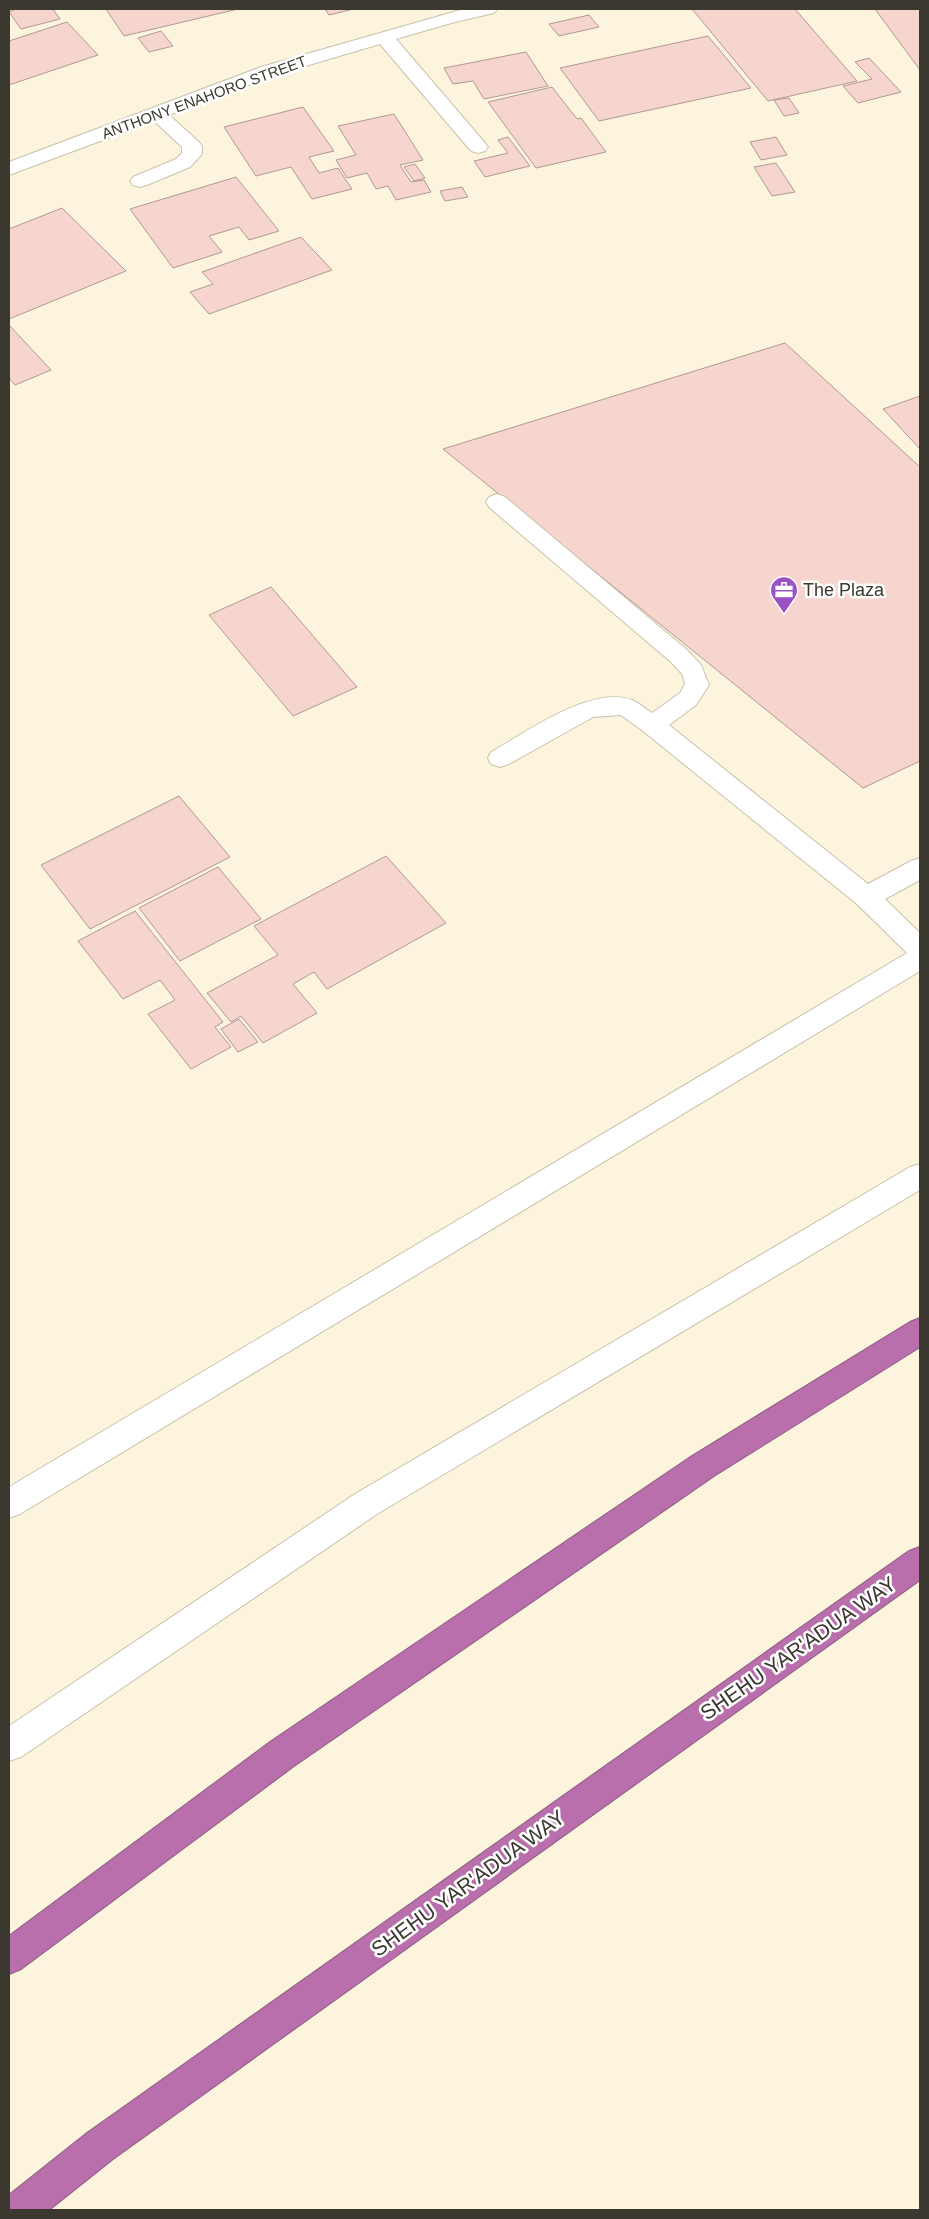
<svg xmlns="http://www.w3.org/2000/svg" width="929" height="2219" font-family="Helvetica,sans-serif">
	<style>
		.building { fill: #f6d5ce; stroke: #b29893 }
		.lines { fill: none; stroke-linecap: round; stroke-linejoin: round }
		.minor-casing { stroke: #c9c2ab; stroke-width: 2 }
		.highway-casing { stroke: #8e5c81; stroke-width: 2 }
		.minor { fill: #fff; fill-rule: evenodd }
		.highway { fill: #ba6fad; fill-rule: evenodd }
		.labels { text-anchor: middle; dominant-baseline: central; stroke-width: 5; stroke-linejoin: round; paint-order: stroke }
		.far-street-label { font-size: 15px; fill: #3b382f; stroke: #fff }
		.poi-label { font-size: 18px; fill: #3b382f; stroke: #fff; text-anchor: start }
		.near-street-label { font-size: 21px; fill: #3b382f; stroke: #fff }
	</style>
	<rect width="100%" height="100%" fill="#fcf4dd"/>
	<!-- building -->
	<g class="building">
		<polygon points="16,9 53,9 60,19 21,29 9,12"/>
		<polygon points="106,9 238,9 124,36"/>
		<polygon points="325,9 354,9 329,15"/>
		<polygon points="692,9 795,9 857,81 768,101"/>
		<polygon points="875,9 920,9 920,70"/>
		<polygon points="589,15 599,27 559,36 549,24"/>
		<polygon points="67,22 98,55 9,85 9,41"/>
		<polygon points="161,31 173,46 149,52 138,38"/>
		<polygon points="708,36 751,88 599,121 560,68"/>
		<polygon points="526,52 548,86 484,99 473,81 453,84 444,68"/>
		<polygon points="869,58 901,92 858,103 843,86 872,79 855,62"/>
		<polygon points="552,87 577,119 581,118 606,152 536,168 488,102"/>
		<polygon points="789,98 799,113 784,116 774,100"/>
		<polygon points="303,107 334,151 309,157 319,173 338,168 352,189 312,199 291,167 256,176 224,127"/>
		<polygon points="394,114 423,160 400,165 411,182 424,180 431,192 396,200 388,186 376,189 367,173 347,178 336,160 356,155 338,126"/>
		<polygon points="508,137 530,166 485,177 474,161 508,153 498,140"/>
		<polygon points="776,137 787,155 761,160 750,142"/>
		<polygon points="776,163 795,192 772,196 754,167"/>
		<polygon points="415,164 425,178 414,181 404,167"/>
		<polygon points="236,177 279,231 249,240 239,227 209,236 222,252 173,268 130,209"/>
		<polygon points="462,187 468,197 445,201 440,191"/>
		<polygon points="62,208 126,271 9,319 9,229"/>
		<polygon points="301,237 332,270 209,314 190,292 213,284 202,272"/>
		<polygon points="9,325 51,370 15,385 9,378"/>
		<polygon points="785,343 920,467 920,761 863,788 443,449"/>
		<polygon points="920,396 920,449 883,409"/>
		<polygon points="271,587 357,687 293,716 209,615"/>
		<polygon points="179,796 230,857 90,929 41,865"/>
		<polygon points="386,856 446,923 327,989 314,972 293,984 317,1013 263,1043 241,1016 231,1022 207,993 278,955 254,926"/>
		<polygon points="218,867 261,919 180,961 139,908"/>
		<polygon points="135,911 223,1022 215,1027 231,1047 191,1069 148,1014 175,1000 160,980 123,999 78,941"/>
		<polygon points="239,1019 258,1042 238,1052 221,1029"/>
	</g>
	<g class="lines">
		<!-- minor casing -->
		<g class="minor-casing">
			<g id="minor">
				<polygon points="464,9 497,9 494,13 455,22 396,39 485,143 488,147 485,151 478,153 471,151 380,44 275,75 169,115 199,142 202,146 202,154 190,167 147,185 140,187 133,185 130,181 133,177 176,159 182,153 182,147 154,121 9,175 9,162 261,67"/>
				<path d="M497,494L505,497L687,650L701,665L709,685L696,705L669,725L868,884L911,861L920,858V880L885,899L920,933V971L20,1514L9,1518V1487L907,953L857,904L643,731L621,715L593,717L509,764L500,767L491,764L488,758L491,752C527,732 591,685 632,700C639,703 646,709 652,713L680,693L685,684L682,674L671,662L489,507L486,502L489,497Z"/>
				<polygon points="920,1164 920,1190 377,1514 21,1757 9,1761 9,1726 355,1494 910,1167"/>
			</g>
		</g>
		<!-- highway casing -->
		<g class="highway-casing">
			<g id="highway">
				<polygon points="920,1318 920,1347 714,1476 294,1766 21,1969 9,1974 9,1936 270,1742 692,1456 910,1322"/>
				<polygon points="920,1547 920,1580 113,2159 49,2210 9,2210 9,2195 87,2133 909,1551"/>
			</g>
		</g>
		<!-- minor -->
		<use href="#minor" class="minor"/>
		<!-- highway -->
		<use href="#highway" class="highway"/>
	</g>
	<!-- icons -->
	<defs>
		<g id="office-pin" transform="scale(1.4375)"><path d="M0 17L-7.5 6A9.5 9.5 0 1 1 7.5 6Z" fill="#9951c4" stroke="#fff"/><path d="M-6-3h4V-5.5h4V-3h4V5H-6ZM-1-4.5V-3h2v-1.5ZM-6 0V1H6V0Z" fill="#fff"/></g>
	</defs>
	<g fill-rule="evenodd">
		<use href="#office-pin" x="784" y="590"/>
	</g>
	<g class="labels">
		<!-- far-street labels -->
		<g class="far-street-label">
			<text transform="translate(204 97) rotate(-20)">ANTHONY ENAHORO STREET</text>
		</g>
		<!-- poi labels -->
		<g class="poi-label">
			<text x="803" y="590">The Plaza</text>
		</g>
		<!-- near-street labels -->
		<g class="near-street-label">
			<text transform="translate(798 1648) rotate(-35)">SHEHU YAR'ADUA WAY</text>
			<text transform="translate(468 1883) rotate(-36)">SHEHU YAR'ADUA WAY</text>
		</g>
	</g>
	<!-- border -->
	<rect width="929" height="2219" fill="none" stroke="#3b382f" stroke-width="20"/>
</svg>
